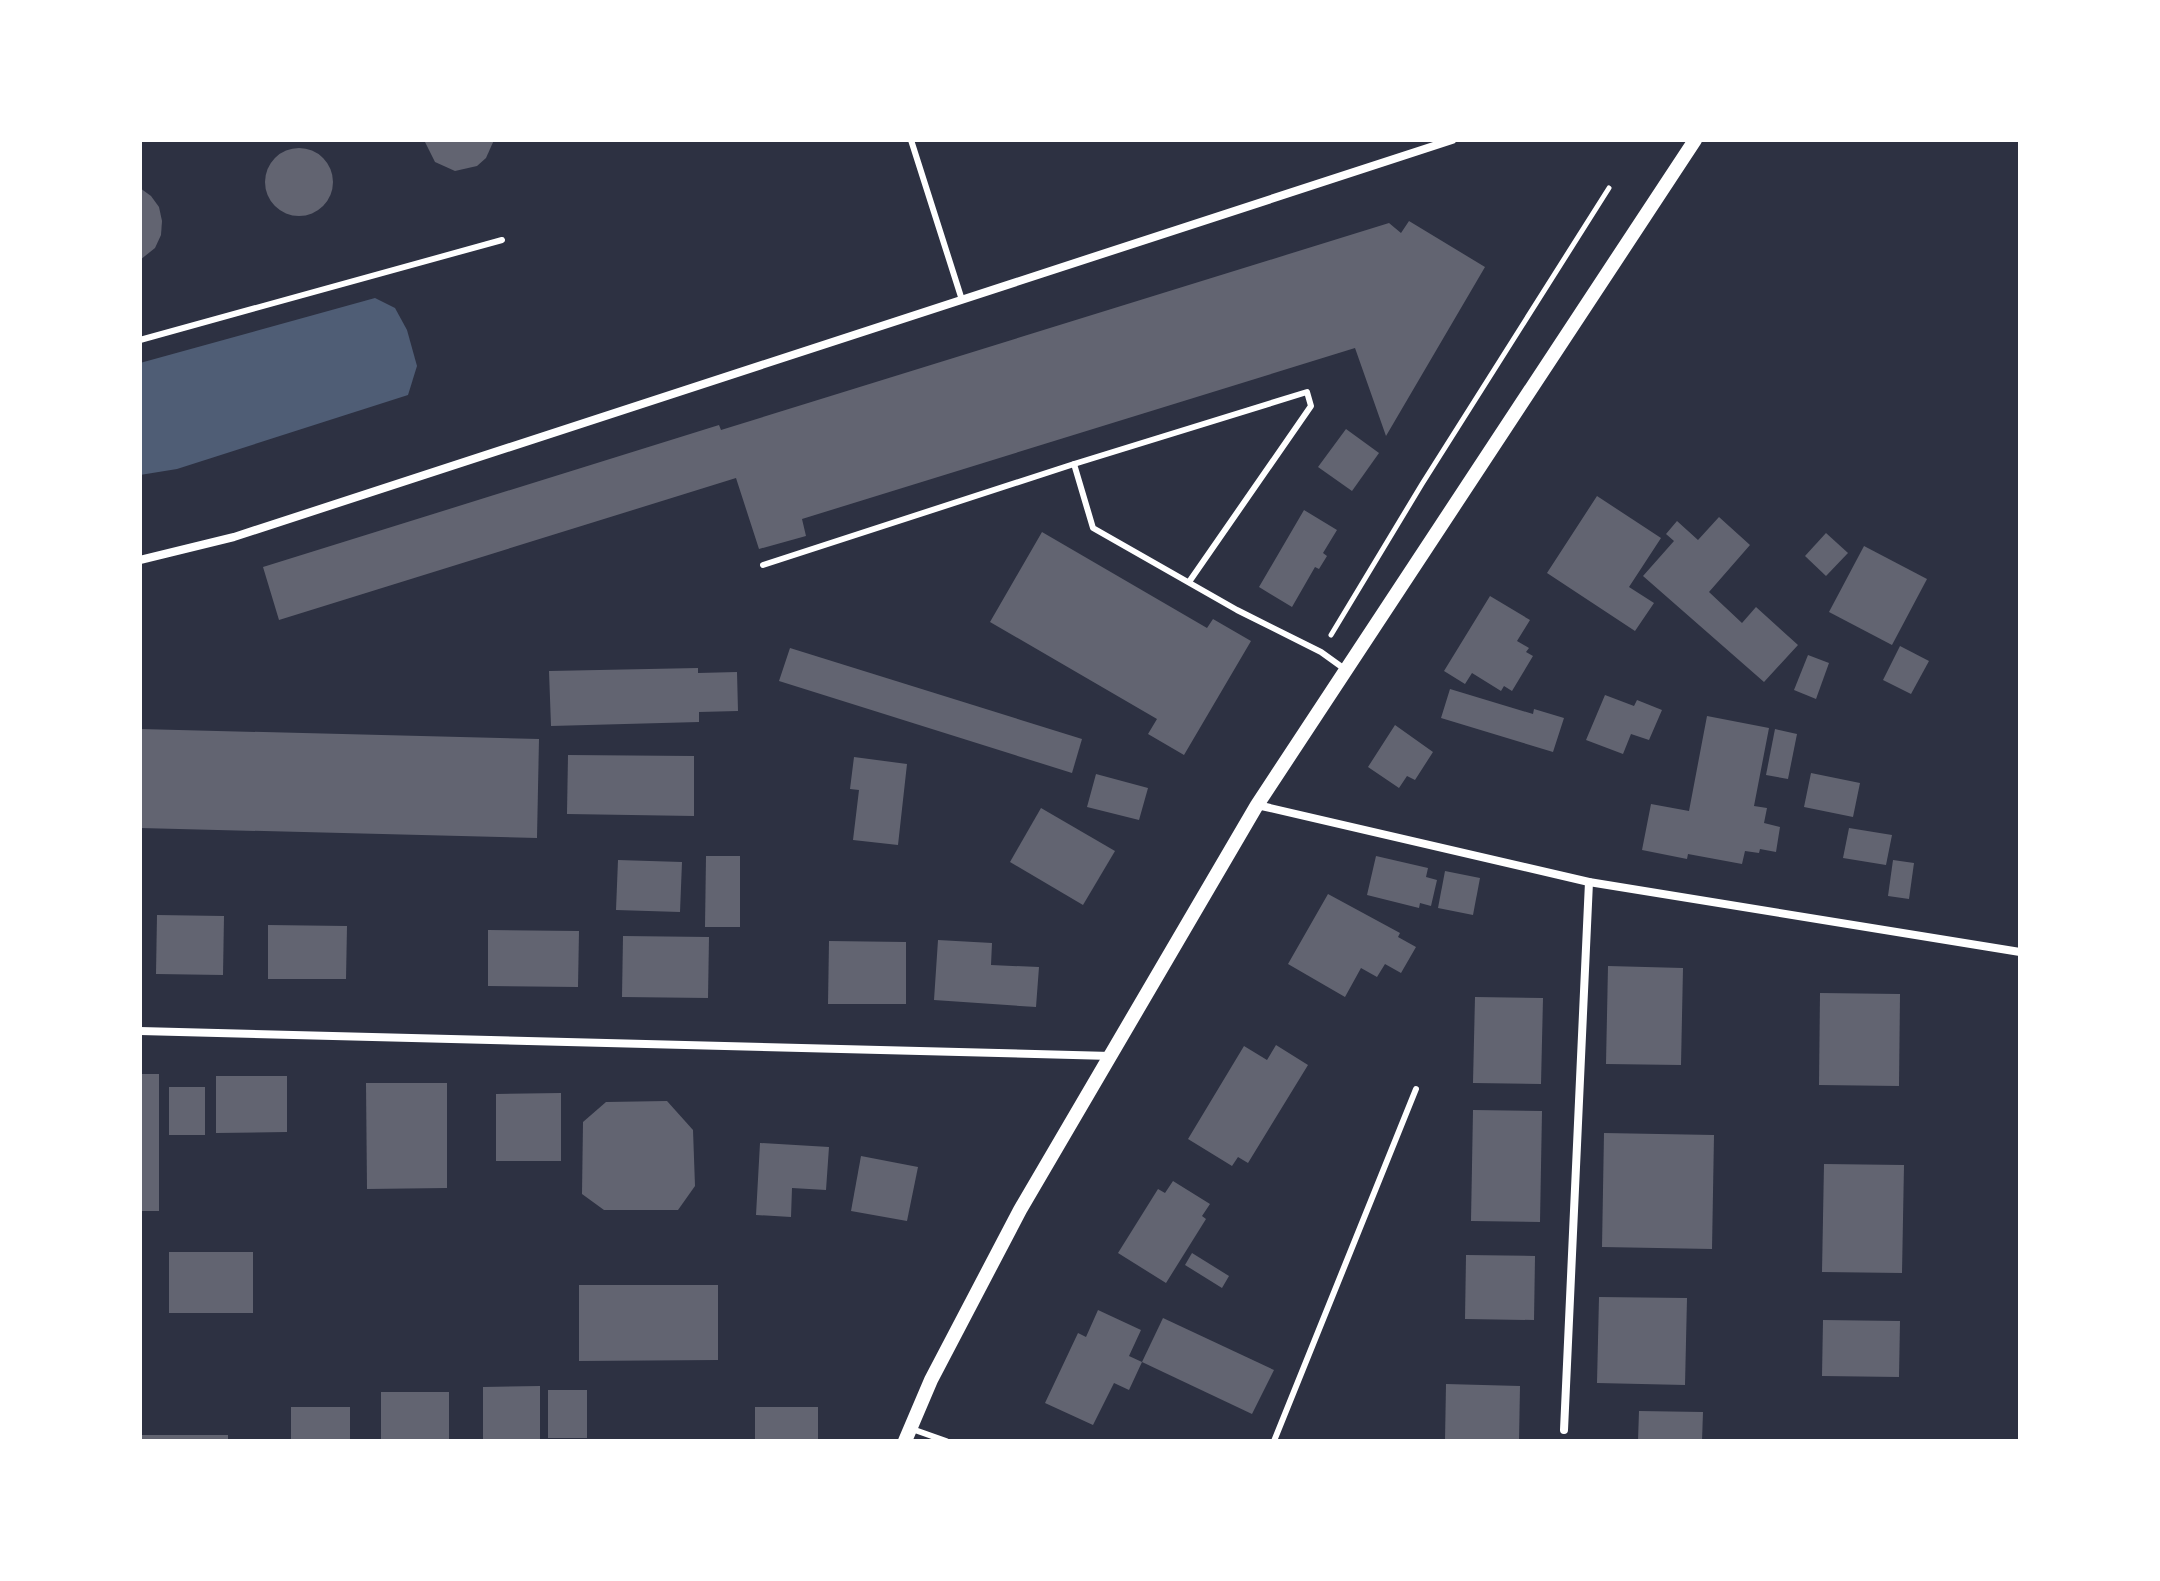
<svg xmlns="http://www.w3.org/2000/svg" width="2160" height="1581" font-family="'Fira Sans Condensed',sans-serif">
	<style>
		.water { fill: #4f5d75 }
		.building { fill: #626471 }
		.lines { fill: none; stroke-linecap: round; stroke-linejoin: round }
		.path { stroke: #fff; stroke-width: 5 }
		.service { stroke: #fff; stroke-width: 6 }
		.minor { stroke: #fff; stroke-width: 8 }
		.tertiary { stroke: #fff; stroke-width: 14 }
	</style>
	<rect width="100%" height="100%" fill="#2d3142"/>
	<!-- water -->
	<polygon class="water" points="375,298 395,308 407,330 417,366 408,395 177,469 140,475 140,363"/>
	<!-- building -->
	<g class="building">
		<polygon points="424,140 494,140 486,158 477,166 455,171 435,162"/>
		<circle cx="299" cy="182" r="34"/>
		<polygon points="140,188 151,196 159,207 162,221 161,235 155,248 140,260"/>
		<polygon points="1409,221 1485,267 1386,436 1355,348 802,519 806,536 759,549 736,478 279,620 263,567 719,425 721,430 1389,223 1401,233"/>
		<polygon points="1346,429 1379,453 1352,491 1318,467"/>
		<polygon points="1597,496 1661,538 1629,587 1654,603 1635,631 1547,573"/>
		<polygon points="1304,510 1337,530 1323,553 1327,556 1319,569 1315,567 1292,607 1259,587"/>
		<polygon points="1719,517 1750,545 1709,592 1742,623 1756,607 1798,645 1764,682 1643,576 1674,541 1666,534 1677,521 1698,540"/>
		<polygon points="1042,532 1207,628 1213,619 1251,641 1184,755 1148,734 1157,719 990,622"/>
		<polygon points="1826,533 1848,553 1826,576 1805,556"/>
		<polygon points="1864,546 1927,579 1892,645 1829,612"/>
		<polygon points="1490,596 1530,620 1517,641 1529,648 1526,652 1533,656 1512,691 1504,686 1501,691 1472,673 1465,684 1444,671"/>
		<polygon points="1900,646 1929,661 1911,694 1883,680"/>
		<polygon points="790,648 1082,739 1072,773 779,681"/>
		<polygon points="1808,655 1829,663 1816,699 1794,690"/>
		<polygon points="698,668 698,673 737,672 738,711 699,712 699,722 551,726 549,671"/>
		<polygon points="1450,689 1533,714 1534,709 1564,718 1553,752 1441,718"/>
		<polygon points="1605,695 1634,706 1637,700 1662,710 1649,740 1631,734 1623,754 1586,740"/>
		<polygon points="1707,716 1769,728 1754,806 1767,808 1764,823 1780,827 1776,852 1760,849 1759,853 1745,851 1742,864 1688,854 1687,859 1642,850 1651,804 1689,811"/>
		<polygon points="1395,725 1433,752 1415,780 1407,776 1399,788 1368,767"/>
		<polygon points="140,729 539,739 537,838 140,828"/>
		<polygon points="1775,729 1797,734 1788,779 1766,775"/>
		<polygon points="568,755 694,756 694,816 567,814"/>
		<polygon points="854,757 907,764 898,845 853,840 859,790 850,789"/>
		<polygon points="1811,773 1860,783 1853,817 1804,807"/>
		<polygon points="1096,774 1148,788 1139,820 1087,807"/>
		<polygon points="1041,808 1115,851 1083,905 1010,862"/>
		<polygon points="1849,828 1892,835 1886,865 1843,858"/>
		<polygon points="706,856 740,856 740,927 705,927"/>
		<polygon points="1376,856 1428,868 1426,877 1437,880 1431,906 1420,903 1419,908 1367,895"/>
		<polygon points="618,860 682,862 680,912 616,910"/>
		<polygon points="1893,860 1914,863 1909,899 1888,896"/>
		<polygon points="1445,871 1480,878 1473,915 1438,908"/>
		<polygon points="1328,894 1400,933 1398,937 1416,947 1401,973 1385,964 1377,977 1361,968 1345,997 1288,964"/>
		<polygon points="157,915 224,916 223,975 156,974"/>
		<polygon points="268,925 347,926 346,979 268,979"/>
		<polygon points="488,930 579,931 578,987 488,986"/>
		<polygon points="623,936 709,937 708,998 622,997"/>
		<polygon points="938,940 992,943 991,965 1039,967 1036,1007 934,1000"/>
		<polygon points="829,941 906,942 906,1004 828,1004"/>
		<polygon points="1608,966 1683,968 1681,1065 1606,1064"/>
		<polygon points="1820,993 1900,994 1899,1086 1819,1085"/>
		<polygon points="1475,997 1543,998 1541,1084 1473,1083"/>
		<polygon points="1276,1045 1308,1065 1248,1163 1238,1157 1232,1166 1188,1139 1244,1046 1267,1060"/>
		<rect x="140" y="1074" width="19" height="137"/>
		<polygon points="216,1076 287,1076 287,1132 216,1133"/>
		<polygon points="366,1083 447,1083 447,1188 367,1189"/>
		<rect x="169" y="1087" width="36" height="48"/>
		<polygon points="561,1093 561,1161 496,1161 496,1094"/>
		<polygon points="667,1101 693,1130 695,1186 678,1210 604,1210 582,1194 583,1122 606,1102"/>
		<polygon points="1473,1110 1542,1111 1540,1222 1471,1221"/>
		<polygon points="1604,1133 1714,1135 1712,1249 1602,1247"/>
		<polygon points="760,1143 829,1147 826,1190 792,1188 791,1217 756,1215"/>
		<polygon points="861,1156 918,1167 907,1221 851,1211"/>
		<polygon points="1824,1164 1904,1165 1902,1273 1822,1272"/>
		<polygon points="1173,1181 1210,1204 1202,1216 1206,1219 1166,1283 1118,1253 1158,1189 1165,1193"/>
		<rect x="169" y="1252" width="84" height="61"/>
		<polygon points="1192,1253 1229,1276 1222,1288 1185,1265"/>
		<polygon points="1466,1255 1535,1256 1534,1320 1465,1319"/>
		<polygon points="579,1285 718,1285 718,1360 579,1361"/>
		<polygon points="1599,1297 1687,1298 1685,1385 1597,1383"/>
		<polygon points="1098,1310 1141,1330 1129,1356 1142,1362 1129,1390 1114,1383 1093,1425 1045,1403 1078,1333 1086,1337"/>
		<polygon points="1163,1318 1274,1370 1252,1414 1142,1362"/>
		<polygon points="1823,1320 1900,1321 1899,1377 1822,1376"/>
		<polygon points="1446,1384 1520,1386 1519,1441 1445,1441"/>
		<polygon points="540,1386 540,1441 483,1441 483,1387"/>
		<rect x="548" y="1390" width="39" height="48"/>
		<rect x="381" y="1392" width="68" height="49"/>
		<rect x="291" y="1407" width="59" height="34"/>
		<rect x="755" y="1407" width="63" height="34"/>
		<polygon points="1639,1411 1703,1412 1702,1441 1638,1441"/>
		<rect x="140" y="1435" width="88" height="6"/>
	</g>
	<g class="lines">
		<!-- path -->
		<polyline class="path" points="1331,635 1422,484 1609,188"/>
		<!-- service -->
		<g class="service">
			<polyline points="911,140 962,300"/>
			<polyline points="140,340 502,240"/>
			<polyline points="1074,464 1307,392 1311,406 1189,582"/>
			<polyline points="763,565 1074,464 1093,528 1237,610 1321,652 1346,670"/>
			<polyline points="912,1429 946,1441"/>
			<polyline points="1274,1441 1416,1089"/>
		</g>
		<!-- minor -->
		<g class="minor">
			<polyline points="140,560 234,537 1452,140"/>
			<polyline points="1257,805 1589,882 2020,952"/>
			<polyline points="140,1031 1111,1056"/>
			<polyline points="1564,1430 1589,882"/>
		</g>
		<!-- tertiary -->
		<polyline class="tertiary" points="905,1441 931,1380 1020,1210 1257,805 1695,140"/>
	</g>
	<!-- border -->
	<rect width="2160" height="1581" fill="none" stroke="#ffffff" stroke-width="284"/>
</svg>
